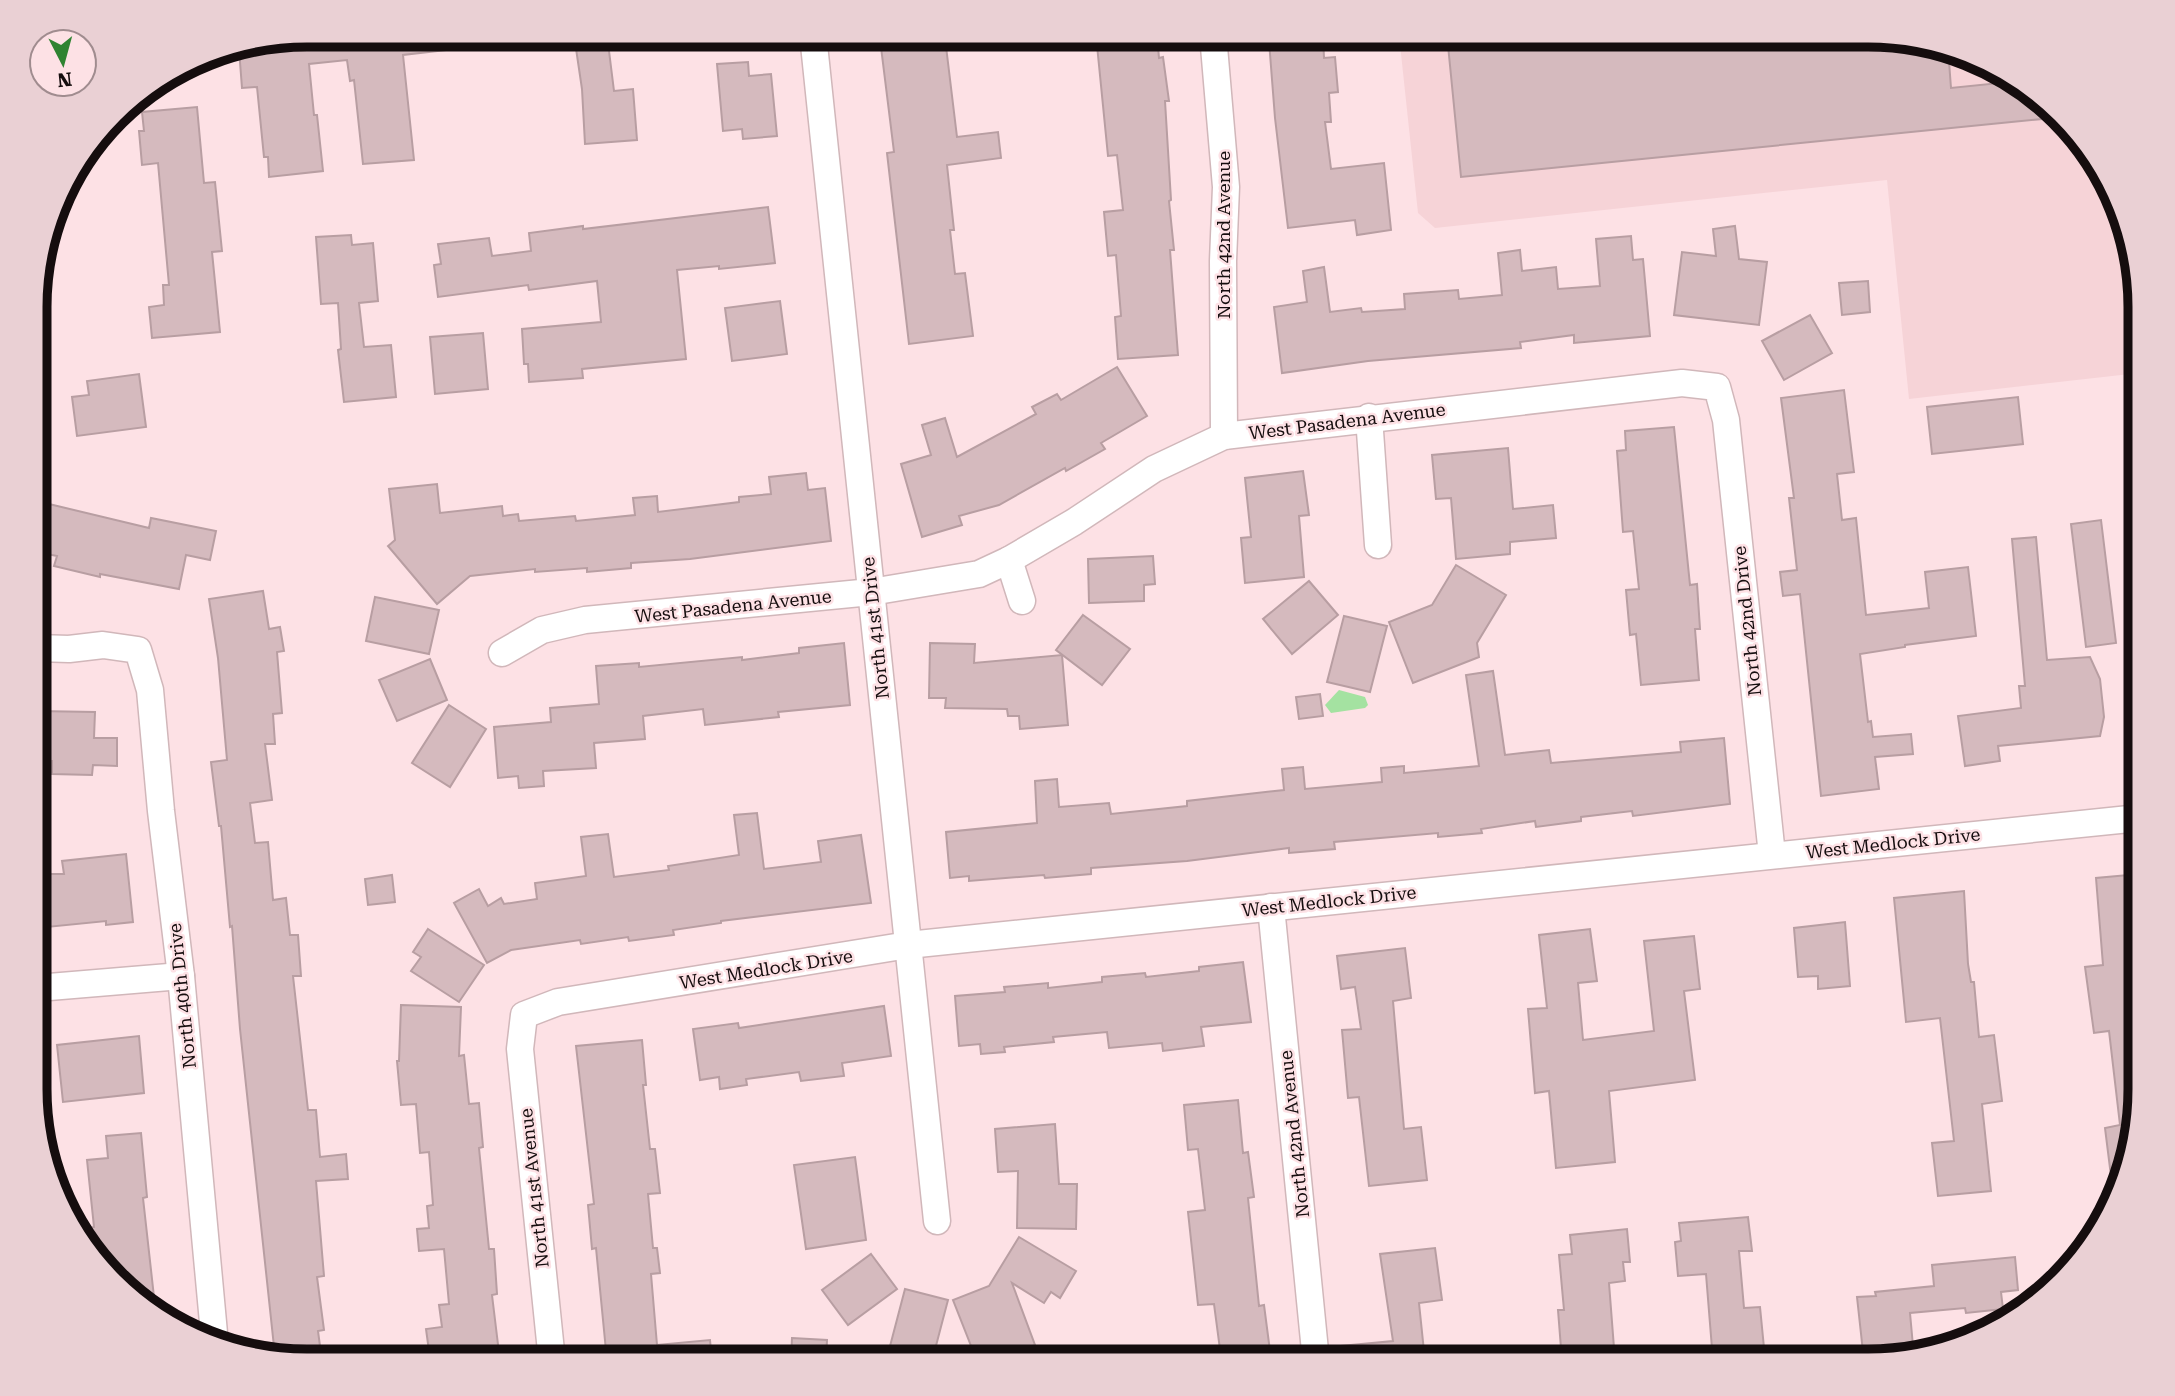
<svg xmlns="http://www.w3.org/2000/svg" width="2175" height="1396" font-family="'Roboto Serif',serif">
	<style>
		.built { fill: #f6d3d7 }
		.water { fill: #a4e2a1 }
		.building { fill: #d5babe; stroke: #b89ea2; stroke-width: 2 }
		.lines { fill: none; stroke-linecap: round; stroke-linejoin: round }
		.minor-casing { stroke: #d1b7ba; stroke-width: 29 }
		.minor { stroke: #fff; stroke-width: 26 }
		.labels { text-anchor: middle; dominant-baseline: central; stroke-width: 5; stroke-linejoin: round; paint-order: stroke }
		.street-label { font-size: 18px; fill: #150d0e; stroke: #fde1e5 }
		.rim { fill: none; stroke: #150d0e; stroke-width: 9 }
	</style>
	<rect width="100%" height="100%" fill="#fde1e5"/>
	<!-- built -->
	<polygon class="built" points="1399,35 1868,35 1955,49 2019,81 2104,172 2139,290 2139,373 1909,399 1887,180 1435,228 1418,213"/>
	<!-- water -->
	<polygon class="water" points="1339,690 1365,697 1368,705 1365,708 1331,713 1325,705"/>
	<!-- building -->
	<g class="building">
		<polygon points="308,35 453,35 454,49 403,55 414,160 363,164 354,80 350,81 347,60 309,64 314,115 317,115 323,171 269,177 268,157 264,157 257,87 242,88 239,49"/>
		<polygon points="574,35 607,35 614,91 633,89 637,140 585,144 582,89"/>
		<polygon points="1096,35 1157,35 1159,58 1163,57 1169,101 1165,101 1171,200 1169,201 1174,250 1170,250 1178,355 1118,359 1115,317 1121,316 1116,255 1108,256 1104,212 1123,210 1117,155 1108,156"/>
		<polygon points="1447,35 1868,35 1948,48 1951,88 2019,81 2040,103 2042,119 1461,177"/>
		<polygon points="1323,36 1324,58 1335,57 1338,92 1329,93 1331,122 1325,122 1331,169 1384,163 1391,230 1357,235 1355,220 1288,228 1275,118 1269,41"/>
		<polygon points="945,38 957,137 998,132 1001,158 947,165 954,230 950,230 955,274 965,273 973,336 909,344 887,153 894,152 881,47"/>
		<polygon points="748,62 749,76 771,74 777,136 743,139 742,129 723,131 717,64"/>
		<polygon points="197,107 204,183 215,182 222,251 212,252 220,332 152,338 149,307 164,305 163,285 169,285 158,163 142,165 139,131 144,131 142,112"/>
		<polygon points="768,207 775,263 719,269 719,266 677,270 686,359 582,369 583,378 529,382 528,364 524,364 522,329 601,322 597,281 529,290 528,285 438,297 434,265 441,264 438,244 489,238 492,256 531,251 529,233 583,226 583,229"/>
		<polygon points="1735,226 1739,259 1767,262 1759,325 1674,315 1682,252 1716,256 1713,229"/>
		<polygon points="351,235 352,245 373,243 378,301 359,303 364,347 391,345 396,397 344,402 338,350 341,349 338,303 321,304 316,237"/>
		<polygon points="1631,236 1633,260 1643,259 1650,336 1574,343 1574,335 1520,342 1521,348 1368,361 1282,373 1274,307 1307,302 1303,271 1324,267 1330,312 1361,308 1362,312 1405,309 1404,294 1458,290 1459,299 1502,295 1498,253 1520,250 1522,271 1556,267 1558,289 1600,286 1596,239"/>
		<polygon points="1868,281 1870,312 1842,315 1839,283"/>
		<polygon points="780,301 787,354 732,361 725,308"/>
		<polygon points="1810,315 1832,353 1784,380 1762,341"/>
		<polygon points="483,333 488,389 435,394 430,337"/>
		<polygon points="1117,367 1147,416 1101,443 1105,449 1066,471 1065,468 999,505 959,516 962,525 922,537 901,464 931,455 922,425 945,418 957,457 1036,414 1032,407 1057,394 1061,400"/>
		<polygon points="139,374 146,427 77,436 72,397 89,395 87,381"/>
		<polygon points="1844,390 1854,472 1837,474 1842,520 1856,518 1866,615 1929,608 1925,572 1968,567 1976,636 1905,645 1905,647 1860,654 1868,722 1871,721 1873,737 1911,734 1913,754 1875,757 1879,789 1821,796 1800,594 1783,596 1780,572 1797,570 1789,498 1794,498 1781,398"/>
		<polygon points="2018,397 2023,444 1932,454 1927,407"/>
		<polygon points="1674,427 1690,585 1697,584 1700,629 1695,629 1699,680 1641,685 1636,634 1630,635 1626,590 1639,589 1633,531 1623,532 1617,451 1626,450 1625,431"/>
		<polygon points="1508,448 1513,509 1553,505 1556,538 1510,542 1510,554 1456,559 1451,498 1436,499 1432,455"/>
		<polygon points="1303,471 1309,515 1299,516 1304,577 1245,583 1241,538 1251,537 1245,478"/>
		<polygon points="806,473 808,490 825,488 831,541 690,559 631,563 631,568 587,572 587,568 535,572 535,569 470,576 437,604 388,546 395,540 389,489 437,484 440,513 502,506 503,516 518,514 519,521 575,516 576,521 635,515 633,498 657,496 658,512 739,502 739,497 771,494 769,477"/>
		<polygon points="49,504 149,528 151,518 216,531 210,560 186,555 179,589 100,574 100,577 54,566 57,556 37,552"/>
		<polygon points="2101,520 2116,643 2086,647 2071,524"/>
		<polygon points="2036,537 2047,660 2090,657 2100,679 2104,717 2100,736 1998,746 2000,761 1965,766 1958,716 2021,708 2019,686 2025,686 2012,539"/>
		<polygon points="1153,556 1155,584 1144,585 1144,601 1089,603 1088,559"/>
		<polygon points="1456,565 1506,595 1477,643 1479,657 1413,683 1389,622 1432,605"/>
		<polygon points="1309,581 1338,615 1292,654 1263,619"/>
		<polygon points="263,591 269,629 280,627 284,651 277,652 282,713 273,714 275,744 265,744 272,800 250,803 255,843 268,842 273,900 286,898 290,935 298,935 301,976 293,976 308,1110 316,1110 320,1157 346,1154 348,1179 316,1181 324,1276 317,1277 324,1330 318,1331 322,1361 275,1356 240,1029 232,926 230,927 221,826 219,826 211,762 227,760 218,658 209,599"/>
		<polygon points="375,597 439,610 429,654 366,641"/>
		<polygon points="1083,615 1130,649 1102,685 1056,650"/>
		<polygon points="1344,616 1387,626 1370,692 1327,682"/>
		<polygon points="844,643 850,705 778,712 779,717 705,725 703,709 643,716 645,739 594,743 596,768 543,771 544,786 519,788 518,776 498,778 494,727 551,722 550,708 599,704 596,666 639,663 639,667 742,657 742,660 799,653 799,648"/>
		<polygon points="930,643 975,644 974,663 1062,655 1068,725 1020,729 1019,716 1008,716 1007,709 945,708 946,698 929,698"/>
		<polygon points="430,659 447,700 397,721 379,680"/>
		<polygon points="1493,671 1505,755 1549,750 1551,763 1681,752 1680,742 1724,738 1730,804 1633,816 1632,811 1581,817 1581,821 1536,827 1535,821 1481,829 1482,833 1438,837 1438,833 1334,842 1335,849 1289,853 1289,848 1187,861 1091,868 1091,874 1045,878 1044,875 969,881 969,876 950,878 946,832 1037,823 1035,781 1057,779 1059,807 1109,803 1111,814 1187,806 1187,801 1284,790 1282,769 1303,767 1305,789 1382,782 1381,768 1404,766 1404,773 1479,766 1466,675"/>
		<polygon points="1320,694 1323,716 1299,719 1296,697"/>
		<polygon points="449,705 486,729 450,787 412,763"/>
		<polygon points="37,711 95,712 94,738 117,738 117,766 93,765 92,775 52,774 52,761 37,761"/>
		<polygon points="757,813 764,869 821,862 818,841 861,835 871,903 721,921 721,923 673,930 674,935 629,941 628,937 581,944 580,940 511,950 487,963 454,903 479,889 488,906 501,898 504,904 537,899 535,883 586,876 581,837 608,834 614,877 669,870 668,866 739,855 734,815"/>
		<polygon points="126,854 133,922 106,925 106,921 37,928 37,874 64,874 62,861"/>
		<polygon points="2139,874 2139,925 2132,926 2139,984 2139,1106 2126,1176 2114,1200 2105,1128 2120,1125 2109,1031 2094,1033 2085,967 2103,965 2096,878"/>
		<polygon points="392,875 395,902 368,905 365,879"/>
		<polygon points="1964,891 1968,964 1971,982 1974,982 1979,1037 1994,1035 2002,1101 1982,1104 1991,1191 1938,1196 1932,1143 1954,1141 1940,1018 1906,1022 1894,898"/>
		<polygon points="1845,922 1850,986 1818,989 1818,976 1798,977 1794,928"/>
		<polygon points="428,929 484,965 459,1002 411,971 421,957 413,952"/>
		<polygon points="1590,929 1597,981 1578,983 1583,1040 1654,1031 1644,941 1694,936 1700,989 1684,991 1695,1080 1609,1091 1615,1162 1556,1168 1549,1091 1535,1093 1528,1009 1547,1008 1539,935"/>
		<polygon points="1405,948 1411,998 1393,1001 1404,1129 1421,1127 1427,1180 1369,1186 1359,1097 1348,1098 1342,1030 1361,1029 1355,987 1341,989 1337,956"/>
		<polygon points="1243,962 1251,1022 1201,1027 1204,1046 1163,1051 1162,1043 1109,1048 1107,1032 1053,1037 1054,1042 1004,1047 1005,1052 981,1054 980,1044 959,1046 955,996 1005,992 1004,987 1048,983 1048,988 1102,982 1102,977 1145,973 1146,977 1199,971 1199,967"/>
		<polygon points="401,1005 461,1007 459,1056 464,1055 469,1104 479,1103 483,1147 479,1148 489,1249 494,1249 497,1294 492,1295 500,1361 450,1361 449,1348 429,1351 426,1329 442,1327 439,1305 449,1304 444,1249 419,1251 417,1229 429,1228 427,1206 433,1205 429,1152 420,1153 416,1104 401,1105 397,1061 399,1061"/>
		<polygon points="884,1006 891,1056 842,1063 844,1076 801,1081 799,1072 746,1079 747,1085 720,1089 719,1077 700,1080 693,1029 738,1023 739,1028"/>
		<polygon points="139,1036 144,1093 63,1102 57,1045"/>
		<polygon points="642,1040 646,1085 643,1085 650,1149 655,1149 660,1193 648,1194 653,1248 657,1248 660,1273 651,1274 657,1345 710,1340 712,1361 607,1361 596,1248 592,1249 588,1205 594,1204 576,1046"/>
		<polygon points="1238,1100 1243,1153 1248,1152 1254,1197 1248,1198 1259,1306 1264,1305 1270,1351 1221,1357 1214,1304 1198,1305 1188,1212 1205,1210 1198,1149 1188,1150 1184,1105"/>
		<polygon points="1055,1124 1059,1184 1077,1184 1076,1229 1017,1228 1018,1171 998,1172 995,1129"/>
		<polygon points="141,1133 147,1197 143,1198 156,1315 91,1245 89,1228 94,1227 87,1160 108,1158 106,1136"/>
		<polygon points="855,1157 866,1240 806,1249 794,1165"/>
		<polygon points="1748,1217 1752,1251 1739,1251 1744,1308 1760,1307 1765,1358 1713,1361 1706,1274 1678,1276 1675,1242 1681,1241 1679,1223"/>
		<polygon points="1627,1229 1630,1262 1623,1262 1625,1281 1609,1283 1615,1361 1562,1361 1558,1310 1564,1310 1559,1255 1572,1254 1570,1235"/>
		<polygon points="1019,1237 1076,1271 1060,1298 1051,1292 1044,1303 1012,1283 1035,1345 994,1361 977,1361 953,1300 989,1286"/>
		<polygon points="1435,1248 1442,1300 1419,1303 1425,1361 1341,1361 1341,1346 1393,1341 1380,1254"/>
		<polygon points="871,1254 897,1289 848,1325 822,1290"/>
		<polygon points="2015,1257 2018,1290 2001,1292 2003,1309 1966,1313 1965,1308 1910,1313 1913,1346 1863,1352 1857,1297 1876,1296 1875,1292 1934,1286 1932,1265"/>
		<polygon points="905,1289 948,1300 932,1361 889,1350"/>
		<polygon points="792,1338 827,1340 826,1361 791,1361"/>
	</g>
	<g class="lines">
		<!-- minor casing -->
		<g class="minor-casing">
			<g id="minor">
				<polyline points="813,35 937,1221"/>
				<polyline points="1213,35 1226,187 1223,261 1224,436"/>
				<polyline points="1369,417 1378,545"/>
				<polyline points="1009,560 1022,601"/>
				<polyline points="37,648 69,649 103,645 138,650 150,690 161,811 181,976 215,1344"/>
				<polyline points="502,653 542,630 585,620 871,592 979,574 1009,560 1074,522 1154,469 1224,436 1682,383 1717,387 1726,420 1772,855"/>
				<polyline points="1271,907 1316,1361"/>
				<polyline points="37,988 181,976"/>
				<polyline points="552,1361 520,1049 524,1015 558,1002 908,945 2139,818"/>
			</g>
		</g>
		<!-- minor -->
		<use href="#minor" class="minor"/>
	</g>
	<g class="labels">
		<!-- street labels -->
		<g class="street-label">
			<text transform="translate(1223 235) rotate(-90)">North 42nd Avenue</text>
			<text transform="translate(1347 421) rotate(-7)">West Pasadena Avenue</text>
			<text transform="translate(733 606) rotate(-6)">West Pasadena Avenue</text>
			<text transform="translate(1747 621) rotate(-96)">North 42nd Drive</text>
			<text transform="translate(875 628) rotate(-96)">North 41st Drive</text>
			<text transform="translate(1893 843) rotate(-6)">West Medlock Drive</text>
			<text transform="translate(1329 901) rotate(-6)">West Medlock Drive</text>
			<text transform="translate(766 969) rotate(-9)">West Medlock Drive</text>
			<text transform="translate(182 996) rotate(-96)">North 40th Drive</text>
			<text transform="translate(1294 1134) rotate(-96)">North 42nd Avenue</text>
			<text transform="translate(534 1188) rotate(-96)">North 41st Avenue</text>
		</g>
	</g>
	<!-- crop -->
	<path d="M0 0H2175V1396H0ZM307 47H1868A260 260 0 0 1 2128 307V1089A260 260 0 0 1 1868 1349H307A260 260 0 0 1 47 1089V307A260 260 0 0 1 307 47Z" fill="#ead0d4" fill-rule="evenodd"/>
	<path class="rim" d="M307 47H1868A260 260 0 0 1 2128 307V1089A260 260 0 0 1 1868 1349H307A260 260 0 0 1 47 1089V307A260 260 0 0 1 307 47Z"/>
	<!-- north arrow -->
	<g transform="translate(63 63) rotate(174)"><circle r="33" fill="#fde1e5" stroke="#a08c8f" stroke-width="2"/>
	<path d="M0-5L12 26L0 18L-12 26Z" fill="#2f8331"/>
	<text y="-10" font-size="19" font-weight="bold" text-anchor="middle" fill="#150d0e">N</text>
	</g>
</svg>
